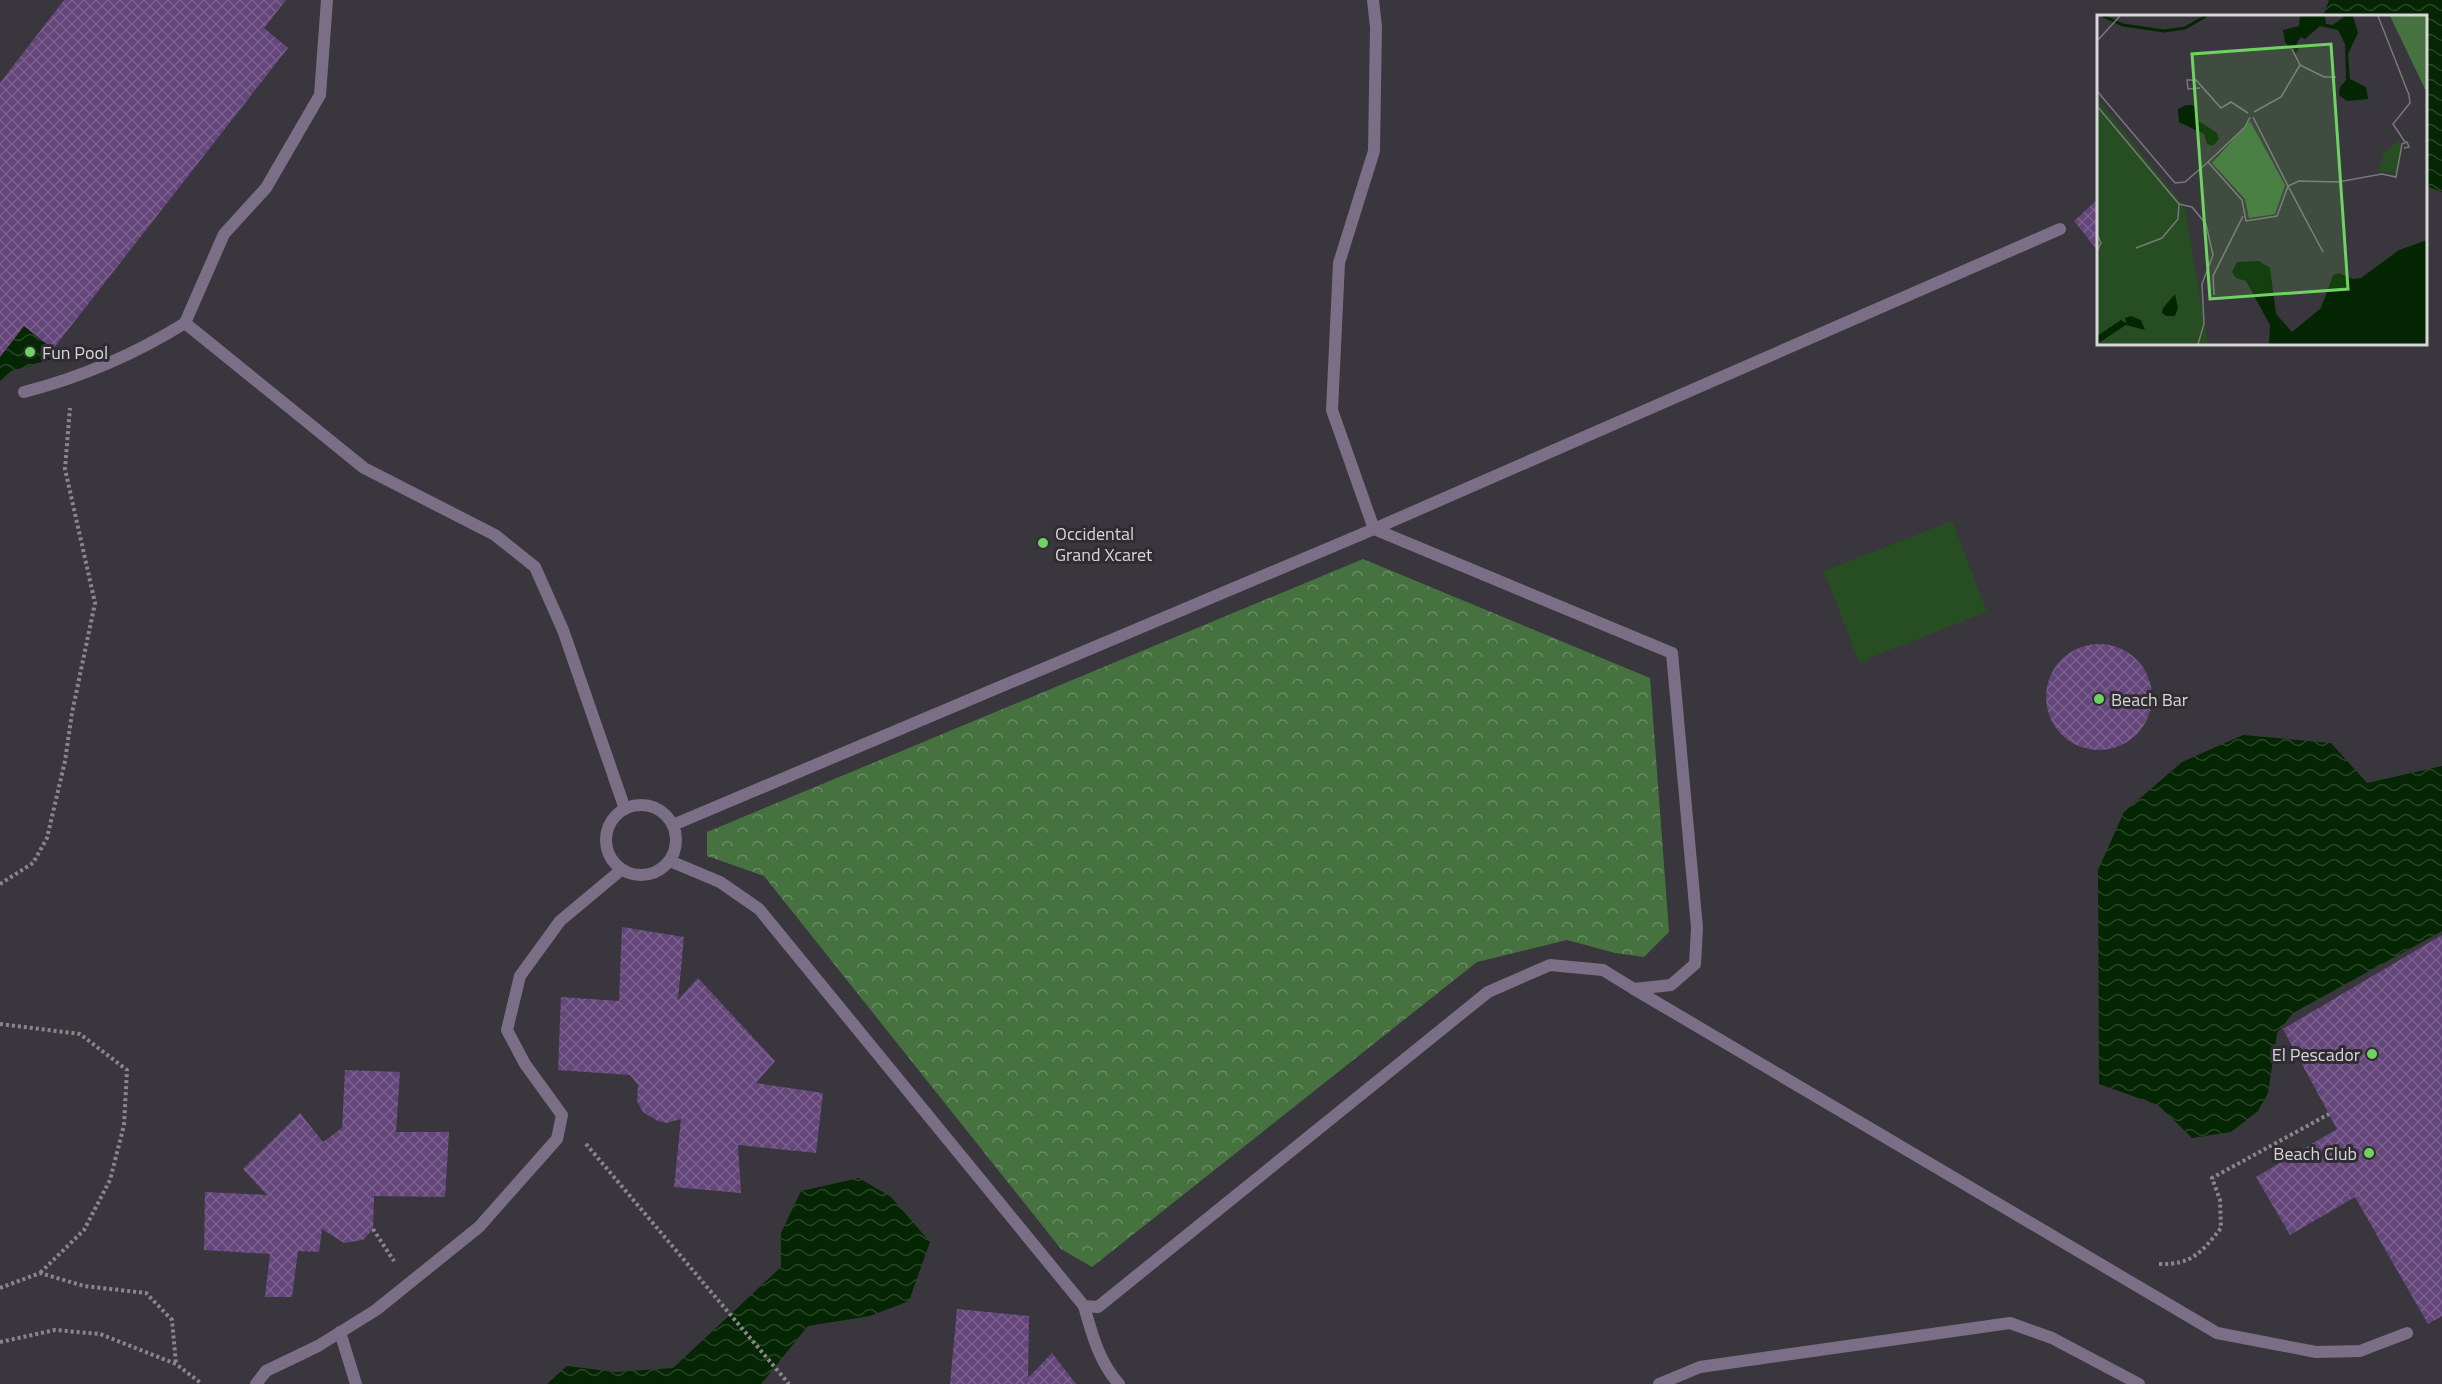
<svg xmlns="http://www.w3.org/2000/svg" width="2442" height="1384" font-family="'Titillium Web',sans-serif">
	<style>
		.forest { fill: url(#forest-crowns) }
		.park { fill: #274e22 }
		.water { fill: url(#water-waves) }
		.building { fill: url(#building-cross-hatch) }
		.lines { fill: none; stroke-linecap: round; stroke-linejoin: round }
		.path { stroke: #8a878c; stroke-width: 4; stroke-dasharray: 3 3; stroke-linecap: butt }
		.service { stroke: #7b6e87; stroke-width: 12 }
		.poi-dot { fill: #6ed360; stroke: #2f2c32; stroke-width: 2 }
		.labels { text-anchor: middle; dominant-baseline: central; stroke-width: 6; stroke-linejoin: round; paint-order: stroke }
		.poi-label { font-size: 18px; fill: #d8d6da; stroke: #2f2c32; text-anchor: start }
		.inset-river { fill: none; stroke: #052602; stroke-width: 3 }
		.inset-road { fill: none; stroke: #79767c; stroke-width: 1.5 }
		.view { fill: #6ed360; fill-opacity: 0.15; stroke: #6ed360; stroke-width: 3 }
		.inset-edge { fill: none; stroke: #d8d6da; stroke-width: 3 }
	</style>
	<defs>
		<pattern id="forest-crowns" width="20" height="18" patternUnits="userSpaceOnUse" patternTransform="scale(1.5)"><rect width="20" height="18" fill="#467240"/><path d="M2 6a3 3 0 1 1 6 0M12 15a3 3 0 1 1 6 0" fill="none" stroke="#698c64"/></pattern>
		<pattern id="water-waves" width="16" height="10" patternUnits="userSpaceOnUse" patternTransform="scale(1.5)"><rect width="16" height="10" fill="#052602"/><path d="M0 5q4-4 8 0t8 0" fill="none" stroke="#294526"/></pattern>
		<pattern id="building-cross-hatch" width="8" height="8" patternUnits="userSpaceOnUse" patternTransform="scale(1.5)"><rect width="8" height="8" fill="#64467b"/><path d="M0 0l8 8M0 8l8-8" fill="none" stroke="#79608d"/></pattern>
	</defs>
	<rect width="100%" height="100%" fill="#3a363d"/>
	<!-- forest -->
	<polygon class="forest" points="1363,559 1650,678 1669,932 1644,957 1615,953 1567,940 1477,962 1092,1267 1061,1249 764,876 707,856 707,832"/>
	<!-- park -->
	<polygon class="park" points="1952,521 1987,612 1859,662 1824,571"/>
	<!-- water -->
	<g class="water">
		<polygon points="2329,0 2442,0 2442,192 2426,186 2426,16 2323,16"/>
		<polygon points="24,326 62,356 11,371 0,381 0,357"/>
		<polygon points="2243,735 2331,743 2367,783 2442,766 2442,931 2293,1013 2277,1033 2268,1093 2258,1111 2231,1132 2192,1138 2158,1105 2099,1084 2098,870 2124,812 2182,762"/>
		<polygon points="859,1178 891,1197 930,1242 909,1301 870,1316 808,1326 761,1384 547,1384 567,1366 616,1372 673,1368 781,1267 781,1233 801,1191"/>
	</g>
	<!-- building -->
	<g class="building">
		<polygon points="64,0 286,0 264,28 288,48 53,349 24,326 0,357 0,83"/>
		<polygon points="2098,199 2098,251 2074,221"/>
		<circle cx="2099" cy="697" r="53"/>
		<polygon points="622,927 684,937 678,1000 698,978 775,1061 756,1083 823,1093 816,1153 738,1145 741,1193 674,1187 681,1119 667,1123 658,1121 643,1112 637,1101 638,1085 630,1075 558,1070 561,997 619,1001"/>
		<polygon points="2442,935 2442,1316 2428,1324 2355,1197 2290,1235 2256,1177 2337,1129 2283,1029"/>
		<polygon points="345,1070 400,1072 396,1132 449,1132 445,1197 374,1196 373,1229 363,1240 344,1243 322,1229 319,1252 298,1251 292,1297 265,1297 270,1254 204,1250 205,1192 267,1195 243,1169 300,1113 323,1142 342,1128"/>
		<polygon points="957,1309 1029,1316 1028,1378 1052,1353 1076,1384 950,1384"/>
	</g>
	<g class="lines">
		<!-- path -->
		<g class="path">
			<polyline points="0,884 33,863 47,838 65,761 72,713 95,603 65,469 70,408"/>
			<polyline points="0,1024 80,1034 127,1070 124,1125 110,1180 84,1230 40,1273"/>
			<polyline points="586,1144 789,1384"/>
			<polyline points="373,1229 394,1261"/>
			<path d="M2159,1264C2192,1265 2202,1252 2221,1228L2220,1200L2212,1178L2329,1114"/>
			<polyline points="0,1288 40,1273 84,1286 146,1293 172,1320 176,1364"/>
			<polyline points="0,1342 55,1330 100,1334 176,1364 202,1384"/>
		</g>
		<!-- service -->
		<g class="service">
			<polyline points="1373,0 1376,27 1374,151 1339,263 1332,410 1374,529 2060,229"/>
			<polyline points="185,323 224,234 266,188 320,95 327,0"/>
			<path d="M24,392C82,377 134,355 185,323L364,468L495,535L535,567L563,630L625,809"/>
			<circle cx="641" cy="840" r="35"/>
			<polyline points="670,861 720,882 759,909 1084,1306 1098,1307 1488,992 1550,965 1603,970 1634,989 1671,985 1695,964 1697,928 1672,653 1374,529 673,825"/>
			<polyline points="1634,989 2217,1333 2316,1352 2360,1351 2407,1333"/>
			<path d="M1084,1306C1092,1334 1099,1362 1119,1384"/>
			<polyline points="340,1332 356,1384"/>
			<polyline points="256,1384 266,1371 318,1346 376,1310 479,1227 557,1139 562,1115 525,1064 507,1030 520,976 560,921 621,870"/>
			<polyline points="1659,1384 1700,1367 2010,1323 2052,1338 2139,1384"/>
		</g>
	</g>
	<!-- markers -->
	<g class="poi-dot">
		<circle cx="30" cy="352" r="6"/>
		<circle cx="1043" cy="543" r="6"/>
		<circle cx="2099" cy="699" r="6"/>
		<circle cx="2372" cy="1054" r="6"/>
		<circle cx="2369" cy="1153" r="6"/>
	</g>
	<g class="labels">
		<!-- poi labels -->
		<g class="poi-label">
			<text x="42" y="352">Fun Pool</text>
			<text x="1055" y="533">Occidental<tspan x="1055" dy="21">Grand Xcaret</tspan></text>
			<text x="2111" y="699">Beach Bar</text>
			<text x="2360" y="1054" text-anchor="end">El Pescador</text>
			<text x="2357" y="1153" text-anchor="end">Beach Club</text>
		</g>
	</g>
	<!-- overview -->
	<g transform="translate(2097 15)">
		<rect width="330" height="330" fill="#3a363d"/>
		<path d="M301,125L305,127L299,159L281,156L286,140L283,136L289,137Z" fill="#274e22"/>
		<path d="M293,1H330V75L328,74ZM153,106L188,170L178,199L152,203L148,184L115,148Z" fill="#467240"/>
		<path d="M0,83L88,192L111,329H0Z" fill="#274e22"/>
		<path d="M203,1H228L229,9L236,10L248,1H256L261,18L251,39L253,64L269,72L271,84L250,86L242,80L243,72L249,65L248,29L241,15L223,11L208,24L204,22L198,31L202,34L199,38L188,27L186,15L202,11ZM89,90H96L101,96L102,106L120,118L122,124L116,131L110,129L107,119L82,107L81,94ZM330,225V329H172L173,310L149,266L139,263L135,257L140,247L162,246L173,253L179,299L195,317L224,293L236,260L242,258L256,264L264,263L302,235ZM78,279L81,293L78,301H69L65,298L66,293ZM34,301L44,305L48,315L29,310L0,329V321L24,305L29,308L28,303Z" fill="#052602"/>
		<path class="inset-river" d="M6,1L26,10L67,16L88,13L109,1"/>
		<path class="inset-road" d="M281,1L312,80L313,88L296,109L308,127M0,26L23,1M203,50L227,62H239M103,73L91,74L90,65H99L124,93L134,87L151,98M0,76L78,168L88,167L111,147M0,91L82,189L95,192L109,209L116,240L105,269L107,309L101,329M157,97L184,82L203,50L195,34M153,102L148,112L111,147L145,185L149,206L180,201L191,171L156,102M0,219L4,228L0,236M39,233L65,223L81,204L82,189M226,237L191,171L202,166L241,167L285,159L299,162L305,129L310,127L312,132L307,133M117,280L116,261L146,201"/>
		<path class="view" d="M234,29L251,274L113,284L95,39Z"/>
		<rect width="330" height="330" class="inset-edge"/>
	</g>
</svg>
